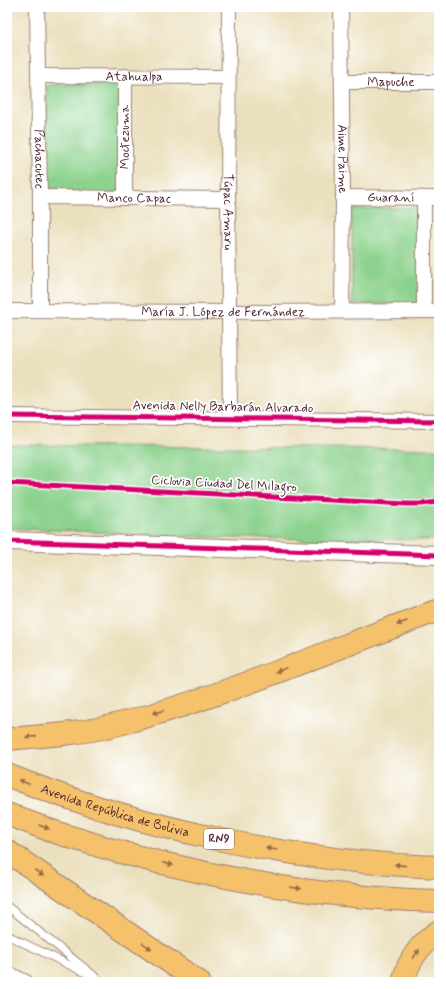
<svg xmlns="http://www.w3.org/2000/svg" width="446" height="989" font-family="Mynerve,sans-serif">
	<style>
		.green { fill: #8cd28d; stroke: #6b785c }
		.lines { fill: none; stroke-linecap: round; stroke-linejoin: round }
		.service-casing { stroke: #9a8074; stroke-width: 9 }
		.minor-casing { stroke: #9a8074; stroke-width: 16 }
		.tertiary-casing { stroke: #9a8074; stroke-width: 20 }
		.primary-casing { stroke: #9a8074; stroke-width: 24 }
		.trunk-casing { stroke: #9a8074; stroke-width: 24 }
		.service { stroke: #fff; stroke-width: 7 }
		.minor { stroke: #fff; stroke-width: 14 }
		.tertiary { stroke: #fff; stroke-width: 18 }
		.primary { stroke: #f5c16b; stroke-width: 22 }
		.trunk { stroke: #f5c16b; stroke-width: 22 }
		.cycleway-casing { stroke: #fff; stroke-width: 8 }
		.cycleway { stroke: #d6006c; stroke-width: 5 }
		.oneway { fill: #976848 }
		.labels { text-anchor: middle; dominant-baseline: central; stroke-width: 3.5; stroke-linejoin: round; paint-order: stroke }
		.shield { fill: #fff; stroke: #80626b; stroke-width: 1 }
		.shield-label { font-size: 12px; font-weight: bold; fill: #4a1f2b }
		.street-label { font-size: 13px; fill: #4a1f2b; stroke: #fff }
	</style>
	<rect width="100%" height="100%" fill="#fff"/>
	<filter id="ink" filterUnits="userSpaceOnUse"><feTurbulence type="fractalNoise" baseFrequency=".025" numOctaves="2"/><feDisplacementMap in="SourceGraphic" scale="8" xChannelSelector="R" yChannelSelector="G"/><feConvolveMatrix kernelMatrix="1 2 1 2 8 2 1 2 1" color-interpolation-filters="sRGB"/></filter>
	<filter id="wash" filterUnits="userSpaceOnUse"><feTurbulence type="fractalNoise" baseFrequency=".012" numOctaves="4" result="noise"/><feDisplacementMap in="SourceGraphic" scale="16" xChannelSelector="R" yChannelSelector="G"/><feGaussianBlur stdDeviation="0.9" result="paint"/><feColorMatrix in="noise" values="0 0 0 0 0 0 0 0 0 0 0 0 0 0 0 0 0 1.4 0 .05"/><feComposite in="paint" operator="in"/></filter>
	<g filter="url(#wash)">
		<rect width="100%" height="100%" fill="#ebe0be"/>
		<!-- green -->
		<g class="green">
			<polygon points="119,83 119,195 46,197 47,85"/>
			<polygon points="422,207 422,304 352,304 352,209"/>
			<polygon points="7,445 439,449 439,540 229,538 7,528"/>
		</g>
	</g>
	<g filter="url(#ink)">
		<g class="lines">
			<!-- service casing -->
			<g class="service-casing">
				<g id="service">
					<polyline points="7,906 102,982"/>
					<polyline points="7,935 88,974"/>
				</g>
			</g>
			<!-- minor casing -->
			<g class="minor-casing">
				<g id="minor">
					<path id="s1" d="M37,7L40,197V310"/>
					<path id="s2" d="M229,7L228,199L230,418"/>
					<path id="s3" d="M341,7L343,197L342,311"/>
					<path id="s4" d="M39,76L228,77"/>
					<polyline points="125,76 125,198"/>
					<path id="s5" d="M343,82H439"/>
					<path id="s6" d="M40,197L228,199"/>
					<path id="s7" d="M343,197L439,198"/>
					<polyline points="424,198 424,311"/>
					<path id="s8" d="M7,311L229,312L439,311"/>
					<polyline points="7,416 439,421"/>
					<polyline points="7,973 26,982"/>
				</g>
			</g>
			<!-- tertiary casing -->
			<g class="tertiary-casing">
				<polyline id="tertiary" points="7,541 439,555"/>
			</g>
			<!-- primary casing -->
			<g class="primary-casing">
				<g id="primary">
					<path id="s9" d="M7,775C142,829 294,862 439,867"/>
					<path d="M7,814C26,821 45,829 64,835C183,874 314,898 439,901"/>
				</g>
			</g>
			<!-- trunk casing -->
			<g class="trunk-casing">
				<g id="trunk">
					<path d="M7,739C43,736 80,734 115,725C226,697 331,649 439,610"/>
					<polyline points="7,851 199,982"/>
					<path d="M403,982C408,961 421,943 439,931"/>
				</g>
			</g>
			<!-- service -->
			<use href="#service" class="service"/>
			<!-- minor -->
			<use href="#minor" class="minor"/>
			<!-- tertiary -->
			<use href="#tertiary" class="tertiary"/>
			<!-- primary -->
			<use href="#primary" class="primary"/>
			<!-- trunk -->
			<use href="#trunk" class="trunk"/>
			<!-- cycleway casing -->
			<g class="cycleway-casing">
				<g id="cycleway">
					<polyline points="7,416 439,421"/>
					<polyline points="7,483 407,504 421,504 439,502"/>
					<polyline points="7,541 439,555"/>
				</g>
			</g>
			<!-- cycleway -->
			<use href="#cycleway" class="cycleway"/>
		</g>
		<!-- one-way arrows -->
		<defs><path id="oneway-solid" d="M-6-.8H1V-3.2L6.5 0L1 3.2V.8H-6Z"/></defs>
		<g class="oneway">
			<use href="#oneway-solid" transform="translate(402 623) rotate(159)"/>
			<use href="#oneway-solid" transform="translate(281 670) rotate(159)"/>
			<use href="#oneway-solid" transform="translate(158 712) rotate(164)"/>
			<use href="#oneway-solid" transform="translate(31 737) rotate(176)"/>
			<use href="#oneway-solid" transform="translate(24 782) rotate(-159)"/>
			<use href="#oneway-solid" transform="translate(44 827) rotate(20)"/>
			<use href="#oneway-solid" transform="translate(271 849) rotate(-170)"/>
			<use href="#oneway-solid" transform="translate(168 864) rotate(14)"/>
			<use href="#oneway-solid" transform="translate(400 865) rotate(-174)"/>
			<use href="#oneway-solid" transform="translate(39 873) rotate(34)"/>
			<use href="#oneway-solid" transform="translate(296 888) rotate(8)"/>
			<use href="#oneway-solid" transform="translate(147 946) rotate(35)"/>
			<use href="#oneway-solid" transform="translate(416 954) rotate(-52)"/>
		</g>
	</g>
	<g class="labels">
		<!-- shield labels -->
		<rect class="shield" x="204" y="829" width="30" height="20" rx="3"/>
		<g class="shield-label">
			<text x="219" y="839">RN9</text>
		</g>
		<!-- street labels -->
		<g class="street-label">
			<text stroke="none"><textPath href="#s4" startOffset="95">Atahualpa</textPath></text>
			<text stroke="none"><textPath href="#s5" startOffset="48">Mapuche</textPath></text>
			<text transform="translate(125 137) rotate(-90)">Moctezuma</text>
			<text stroke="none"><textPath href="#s1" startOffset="152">Pachacutec</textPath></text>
			<text stroke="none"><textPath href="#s3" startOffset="152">Aime Paime</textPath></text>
			<text stroke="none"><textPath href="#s6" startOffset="94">Manco Capac</textPath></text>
			<text stroke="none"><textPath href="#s7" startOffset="48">Guaraní</textPath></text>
			<text stroke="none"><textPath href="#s2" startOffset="205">Túpac Amaru</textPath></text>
			<text stroke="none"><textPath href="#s8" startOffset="216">María J. López de Fernández</textPath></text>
			<text transform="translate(223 407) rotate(1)">Avenida Nelly Barbarán Alvarado</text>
			<text transform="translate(224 484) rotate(3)">Ciclovia Ciudad Del Milagro</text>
			<text stroke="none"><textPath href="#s9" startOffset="114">Avenida República de Bolivia</textPath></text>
		</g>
	</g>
	<!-- margin -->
	<rect width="446" height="989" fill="none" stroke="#fff" stroke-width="24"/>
</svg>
